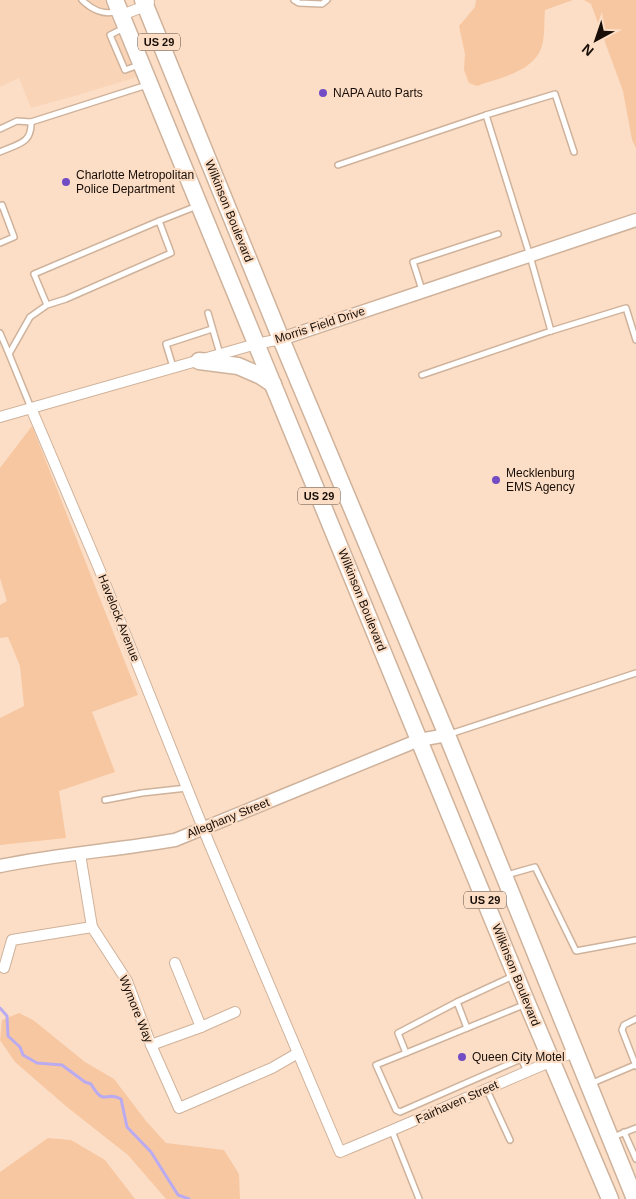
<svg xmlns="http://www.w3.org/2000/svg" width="636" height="1199" font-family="Arial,sans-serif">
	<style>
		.built { fill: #f9d4b7 }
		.green { fill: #f7c7a1 }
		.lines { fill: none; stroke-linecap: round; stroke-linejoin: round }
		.stream { stroke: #baabf1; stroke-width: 3 }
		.service-casing { stroke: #cfb29b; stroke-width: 8 }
		.minor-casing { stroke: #cfb29b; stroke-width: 12 }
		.tertiary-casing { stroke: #cfb29b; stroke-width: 15 }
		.primary-casing { stroke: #cfb29b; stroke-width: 19 }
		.service { stroke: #fff; stroke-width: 5 }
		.minor { stroke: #fff; stroke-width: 10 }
		.tertiary { stroke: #fff; stroke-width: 12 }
		.primary { stroke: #fff; stroke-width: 16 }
		.poi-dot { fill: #724cc5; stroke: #fcdec6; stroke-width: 2 }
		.labels { text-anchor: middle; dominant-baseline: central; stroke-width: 4.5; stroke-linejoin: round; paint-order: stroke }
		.shield { fill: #fcdec6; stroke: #5c4c40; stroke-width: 1 }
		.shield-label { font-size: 11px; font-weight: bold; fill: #180e07 }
		.poi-label { font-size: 12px; fill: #180e07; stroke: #fcdec6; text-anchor: start }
		.street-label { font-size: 12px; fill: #180e07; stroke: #fcdec6 }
	</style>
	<rect width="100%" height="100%" fill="#fcdec6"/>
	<!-- built -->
	<polygon class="built" points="0,0 104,0 137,77 78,95 31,108 19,78 0,87"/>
	<!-- green -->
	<g class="green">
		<path d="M476,0H573L545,10C544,22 545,35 542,46C534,72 499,78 477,86L469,83L464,70L465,54L459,26L475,7Z"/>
		<polygon points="584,0 636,0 636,148 632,140 623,91 591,4"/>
		<polygon points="32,426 138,695 92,712 115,772 59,791 66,838 0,845 0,718 24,706 20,666 8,637 0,638 0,605 7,601 0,578 0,468"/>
		<polygon points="19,1013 33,1020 85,1062 114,1079 146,1121 166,1143 224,1150 239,1174 240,1199 166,1199 128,1155 67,1107 15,1062 0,1040 2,1020"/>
		<polygon points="48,1138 71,1140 105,1160 135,1199 0,1199 0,1172"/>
	</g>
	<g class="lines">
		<!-- stream -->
		<path class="stream" d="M0,1008L7,1016L8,1036L20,1047L23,1055L37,1063L62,1065L85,1082L91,1084C105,1108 105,1090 121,1099L127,1127L151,1152L178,1195L189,1199"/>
		<!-- service casing -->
		<g class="service-casing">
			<g id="service">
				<path d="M82,0C91,9 104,16 117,11"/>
				<polyline points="294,0 299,3 322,4 327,0"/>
				<polyline points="124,28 110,35 125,70 139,65"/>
				<polyline points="486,115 555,94 574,152"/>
				<polyline points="31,122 147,85"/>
				<path d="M0,129L17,121L31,122C32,144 17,144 0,152"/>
				<polyline points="338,165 486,115 530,256 551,331"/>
				<polyline points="0,206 2,205 14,237 0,243"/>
				<polyline points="159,221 197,206"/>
				<polyline points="422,290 413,262 498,234"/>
				<polyline points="208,313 220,354"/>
				<polyline points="0,333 9,354"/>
				<polyline points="173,367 166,344 212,329"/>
				<polyline points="422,375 551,331 626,308 636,340"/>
				<polyline points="31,408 9,354 30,317 47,305 34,274 159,221 171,253 66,299 47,305"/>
				<polyline points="450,734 636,673"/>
				<polyline points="105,800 142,793 187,788"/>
				<polyline points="507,875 535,867 576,951 636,940"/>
				<polyline points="513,976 457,1002 398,1033 406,1053 376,1065 396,1110 400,1112 521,1059 527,1071"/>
				<polyline points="457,1002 467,1028"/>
				<polyline points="636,1019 624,1025 622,1030 636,1066"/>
				<polyline points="406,1053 526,1004"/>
				<polyline points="590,1084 635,1065"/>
				<polyline points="486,1088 510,1140"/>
				<polyline points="392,1131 419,1199"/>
				<polyline points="624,1132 636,1159"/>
				<polyline points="613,1137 636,1128"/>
			</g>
		</g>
		<!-- minor casing -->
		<g class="minor-casing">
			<g id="minor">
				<polyline points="122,15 145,6 149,2"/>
				<path d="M31,408L98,566L209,843L340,1152C419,1120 495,1084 574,1052"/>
				<polyline points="0,417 256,344 281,339"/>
				<polyline points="80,854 92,927 127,981 151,1045 179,1108 272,1068 298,1053"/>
				<polyline points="175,963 201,1027"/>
				<polyline points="4,968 12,940 92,927"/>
				<polyline points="151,1045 201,1027 235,1012"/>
			</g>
		</g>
		<!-- tertiary casing -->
		<g class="tertiary-casing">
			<g id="tertiary">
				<polyline points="281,339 636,220"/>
				<path d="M0,866C58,854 117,850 175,840L419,740L447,735"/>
			</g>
		</g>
		<!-- primary casing -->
		<g class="primary-casing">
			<g id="primary">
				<polyline points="115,0 527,1003 610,1199"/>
				<polyline points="143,0 281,339 447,735 635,1199"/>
				<polyline points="199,361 238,366 261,376 273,384"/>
			</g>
		</g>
		<!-- service -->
		<use href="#service" class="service"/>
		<!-- minor -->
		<use href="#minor" class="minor"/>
		<!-- tertiary -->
		<use href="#tertiary" class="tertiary"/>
		<!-- primary -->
		<use href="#primary" class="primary"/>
	</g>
	<!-- markers -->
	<g class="poi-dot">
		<circle cx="323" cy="93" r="5"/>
		<circle cx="66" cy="182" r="5"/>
		<circle cx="496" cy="480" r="5"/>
		<circle cx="462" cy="1057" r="5"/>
	</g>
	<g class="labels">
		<!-- shield labels -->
		<g class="shield">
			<rect x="138" y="33.5" width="42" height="17" rx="4"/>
			<rect x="298" y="487.5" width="42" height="17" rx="4"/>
			<rect x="464" y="891.5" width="42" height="17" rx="4"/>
		</g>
		<g class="shield-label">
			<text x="159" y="42">US 29</text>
			<text x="319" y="496">US 29</text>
			<text x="485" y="900">US 29</text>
		</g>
		<!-- poi labels -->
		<g class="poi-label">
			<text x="333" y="93">NAPA Auto Parts</text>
			<text x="76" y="175">Charlotte Metropolitan<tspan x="76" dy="14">Police Department</tspan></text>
			<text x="506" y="473">Mecklenburg<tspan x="506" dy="14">EMS Agency</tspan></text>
			<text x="472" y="1057">Queen City Motel</text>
		</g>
		<!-- street labels -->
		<g class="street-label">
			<text transform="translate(229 211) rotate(68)">Wilkinson Boulevard</text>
			<text transform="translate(320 325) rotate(-18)">Morris Field Drive</text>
			<text transform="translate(362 600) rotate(68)">Wilkinson Boulevard</text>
			<text transform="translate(119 618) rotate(68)">Havelock Avenue</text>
			<text transform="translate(228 818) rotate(-22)">Alleghany Street</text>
			<text transform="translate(516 975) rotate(68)">Wilkinson Boulevard</text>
			<text transform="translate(136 1009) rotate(68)">Wymore Way</text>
			<text transform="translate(457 1102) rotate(-24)">Fairhaven Street</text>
		</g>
	</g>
	<!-- north arrow -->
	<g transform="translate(596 40) rotate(220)" stroke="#fcdec6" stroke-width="4" paint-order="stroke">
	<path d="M0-4L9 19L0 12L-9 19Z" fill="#180e07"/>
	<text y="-8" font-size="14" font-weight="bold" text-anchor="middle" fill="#180e07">N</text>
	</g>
</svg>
